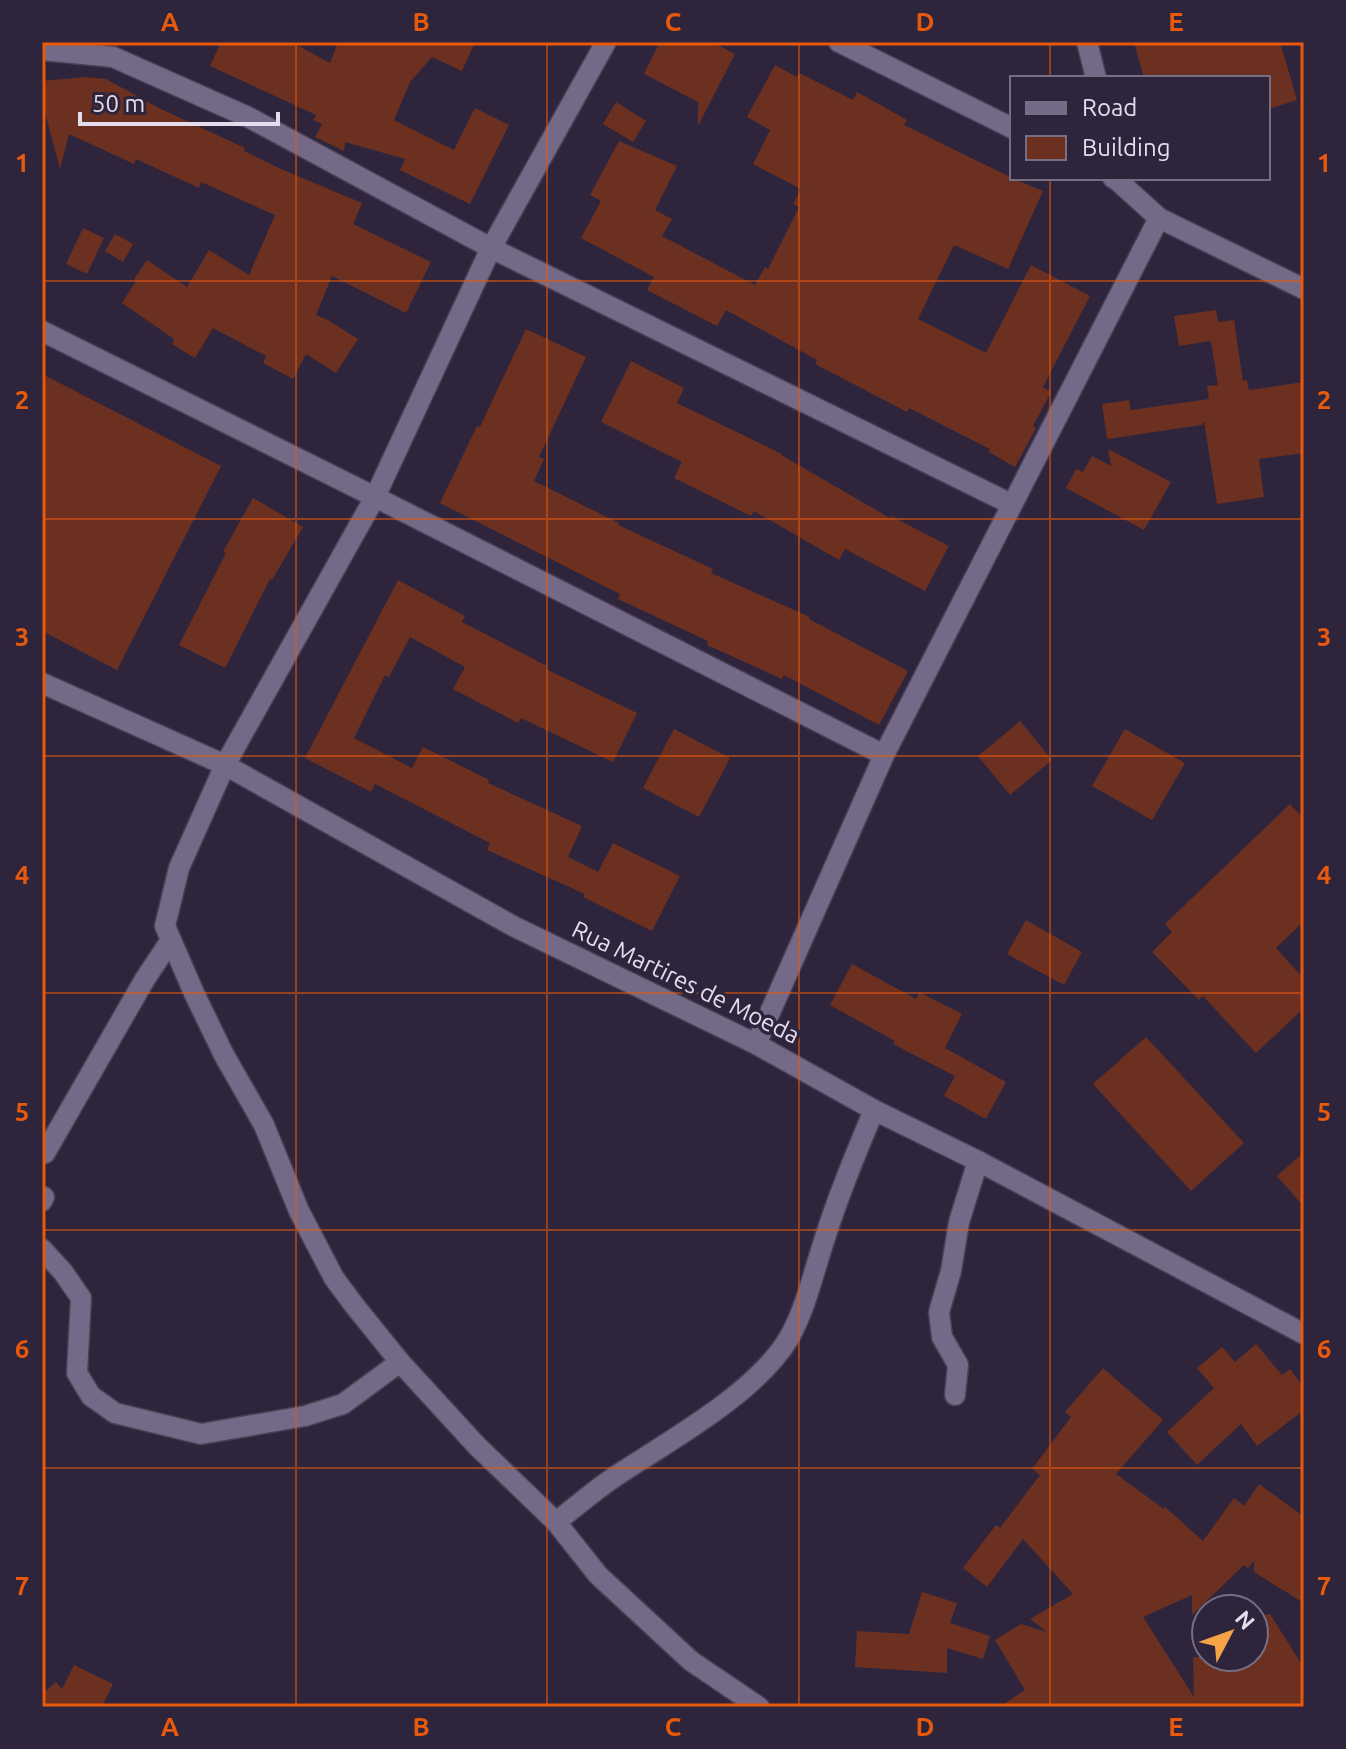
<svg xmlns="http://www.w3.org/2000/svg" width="1346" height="1749" font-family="Ubuntu,sans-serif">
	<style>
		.building { fill: #6b3020 }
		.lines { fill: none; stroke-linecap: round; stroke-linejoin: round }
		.minor-casing { stroke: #483f54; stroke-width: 23 }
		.minor { stroke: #746986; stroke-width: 20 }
		.grid { fill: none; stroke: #e8590c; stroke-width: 2; stroke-opacity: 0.55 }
		.labels { text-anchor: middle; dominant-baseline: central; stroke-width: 7; stroke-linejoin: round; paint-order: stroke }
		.street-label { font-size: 24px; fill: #e3dded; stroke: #2e253d }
		.neatline { fill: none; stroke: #e8590c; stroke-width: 3 }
		.grid-label { font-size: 26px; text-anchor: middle; font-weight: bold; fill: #e8590c }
	</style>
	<rect width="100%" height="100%" fill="#2e253d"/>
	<!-- building -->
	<g class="building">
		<polygon points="221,42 291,42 330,63 338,42 475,42 462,71 432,57 410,82 394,120 454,150 475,108 509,125 470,204 400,170 405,159 345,142 344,151 315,137 322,124 313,120 316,115 210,66"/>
		<polygon points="660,42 712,42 735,54 698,126 698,102 644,74"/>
		<polygon points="1134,42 1280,42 1297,100 1268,109 1268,78 1144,78"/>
		<polygon points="775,65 797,77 799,73 853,100 857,92 907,120 904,125 1012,178 1043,191 1008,269 954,245 918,319 986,353 1031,265 1090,296 1043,387 1051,392 1033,426 1036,428 1015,467 989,452 990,449 909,408 907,412 815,364 817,360 726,310 717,326 647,290 654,277 581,238 601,201 590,195 619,141 677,166 655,210 672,219 662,236 755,285 765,267 768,269 799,207 793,204 801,189 753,164 770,130 747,117"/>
		<polygon points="86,77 106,79 161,109 245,148 244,151 281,169 362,203 353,224 431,262 406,313 332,276 316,315 328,320 358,339 336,373 306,354 293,379 263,363 266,356 213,328 195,358 172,344 174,339 122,303 136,281 134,279 147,260 187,287 209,250 249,275 275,215 201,182 199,188 136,159 134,164 69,134 60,169 42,101 42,81"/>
		<polygon points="616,102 646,121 633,142 603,124"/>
		<polygon points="83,228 104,238 87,274 66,264"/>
		<polygon points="115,234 133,244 123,262 105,251"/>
		<polygon points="1216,310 1218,322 1234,320 1243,381 1247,380 1249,390 1304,382 1304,453 1259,459 1264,497 1217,504 1204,421 1202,425 1107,439 1102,404 1129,400 1131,410 1209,399 1207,386 1218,385 1211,341 1179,346 1174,316"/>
		<polygon points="526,329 586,357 539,457 544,459 534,481 619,523 618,525 713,569 711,573 810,617 809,619 908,671 879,725 784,675 782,679 707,645 708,641 618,599 620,594 440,503 477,426 480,427"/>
		<polygon points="631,361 684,388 677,403 782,454 781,455 890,518 891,516 949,546 925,591 845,549 839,560 754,511 751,516 674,478 682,462 601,422"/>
		<polygon points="42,374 221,466 117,670 42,631"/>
		<polygon points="1108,449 1171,482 1144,530 1066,488 1076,469 1083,472 1092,456 1111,466"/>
		<polygon points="253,498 303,527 272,580 270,579 225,668 179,645 226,553 223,552"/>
		<polygon points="398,580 465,616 462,622 547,666 546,669 637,713 613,762 521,718 518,723 453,689 465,667 410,637 389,677 385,675 354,738 412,768 423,747 489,780 488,783 582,826 568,857 598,872 613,843 680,876 652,931 583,897 585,894 487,850 490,843 375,784 371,792 305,758"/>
		<polygon points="1020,721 1052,760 1010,795 978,756"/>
		<polygon points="674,729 730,758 699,817 643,788"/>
		<polygon points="1125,729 1185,763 1152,820 1092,786"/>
		<polygon points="1290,804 1304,819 1304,921 1276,948 1304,979 1304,1008 1256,1053 1203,996 1199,1000 1152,952 1172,932 1165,924"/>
		<polygon points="1026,920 1082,952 1064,985 1007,954"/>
		<polygon points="852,964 916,999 919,992 962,1014 945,1048 1006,1082 986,1119 944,1096 955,1076 893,1044 895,1041 830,1005"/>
		<polygon points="1146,1037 1244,1143 1191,1191 1093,1084"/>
		<polygon points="1304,1152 1304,1207 1277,1176"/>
		<polygon points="1256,1344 1282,1375 1290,1369 1304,1388 1304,1410 1257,1446 1241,1424 1197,1465 1167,1432 1214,1388 1197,1368 1222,1347 1235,1362"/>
		<polygon points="1103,1368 1163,1420 1116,1474 1164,1509 1165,1507 1203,1541 1234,1498 1244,1506 1259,1484 1304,1517 1304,1603 1254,1572 1254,1561 1248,1568 1244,1565 1192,1615 1192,1595 1143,1617 1194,1697 1193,1657 1254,1657 1254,1618 1270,1614 1304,1668 1304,1707 999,1707 1025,1690 995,1640 1021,1624 1047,1632 1030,1619 1073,1594 1023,1539 987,1587 963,1568 996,1525 1000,1528 1040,1475 1032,1469 1071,1417 1065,1412"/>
		<polygon points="922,1592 957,1603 950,1623 990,1636 983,1659 947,1648 947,1673 855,1667 857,1631 909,1634"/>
		<polygon points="74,1665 113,1684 102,1707 42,1707 42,1694 56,1682 62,1689"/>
	</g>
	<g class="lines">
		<!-- minor casing -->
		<g class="minor-casing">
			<g id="minor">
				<polyline points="606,42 491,248 375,497 225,765 179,868 165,926 194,993 224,1055 264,1125 299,1211 334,1278 354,1305 400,1362 477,1446 556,1522 598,1575 691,1661 759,1707"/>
				<polyline points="839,42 1012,128"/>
				<polyline points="1087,42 1096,78"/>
				<polyline points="42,50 113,57 248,117 491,248 1011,504"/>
				<polyline points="1113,178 1118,181 1159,218 1304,289"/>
				<polyline points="42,331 375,497 884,755"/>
				<polyline points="42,683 225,765 513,926 756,1044 874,1110 978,1161 1304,1334"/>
				<polyline points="756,1044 884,755 1159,218"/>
				<polyline points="42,1153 45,1153 145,979 171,940"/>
				<polyline points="42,1201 44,1197"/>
				<polyline points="42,1249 63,1272 81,1298 77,1373 91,1396 115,1413 201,1434 305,1416 343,1404 400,1362"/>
				<polyline points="955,1395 958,1365 942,1337 939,1312 951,1271 959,1222 978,1161"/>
				<path d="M556,1522C577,1506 597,1488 619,1474C672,1439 756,1393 789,1338C806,1308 813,1274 824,1241C838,1196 856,1153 874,1110"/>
			</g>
		</g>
		<!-- minor -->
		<use href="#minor" class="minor"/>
	</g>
	<!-- grid -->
	<path class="grid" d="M296,42V1707M547,42V1707M799,42V1707M1050,42V78M1050,178V1707M42,281H1304M42,519H1304M42,756H1304M42,993H1304M42,1230H1304M42,1468H1304"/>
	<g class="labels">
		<!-- street labels -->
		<g class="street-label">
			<text transform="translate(686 982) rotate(26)">Rua Martires de Moeda</text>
		</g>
	</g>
	<!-- border -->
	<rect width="1346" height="1749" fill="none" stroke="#2e253d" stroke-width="88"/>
	<!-- legend -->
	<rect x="1010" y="76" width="260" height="104" fill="#2e253d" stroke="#766f83" stroke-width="2"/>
	<rect x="1026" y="102" width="40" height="12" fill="#746986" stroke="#766f83" stroke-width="2"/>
	<text x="1082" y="116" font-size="24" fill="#e3dded">Road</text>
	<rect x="1026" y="136" width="40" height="24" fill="#6b3020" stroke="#766f83" stroke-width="2"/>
	<text x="1082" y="156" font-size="24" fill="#e3dded">Building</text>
	<!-- north arrow -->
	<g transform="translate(1230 1633) rotate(49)"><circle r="38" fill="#2e253d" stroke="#766f83" stroke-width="2"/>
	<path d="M0-6L14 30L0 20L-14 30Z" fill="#f5a346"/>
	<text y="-12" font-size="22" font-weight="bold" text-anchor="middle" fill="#e3dded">N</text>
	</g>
	<!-- scale -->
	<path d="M80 112v12h198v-12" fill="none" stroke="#e3dded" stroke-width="4"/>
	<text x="92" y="112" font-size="24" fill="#e3dded" stroke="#2e253d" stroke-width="6" paint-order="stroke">50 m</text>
	<rect x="44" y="44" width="1258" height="1661" class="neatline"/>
	<g class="grid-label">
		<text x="170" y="31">A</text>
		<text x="421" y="31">B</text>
		<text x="673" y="31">C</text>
		<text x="925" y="31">D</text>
		<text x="1176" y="31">E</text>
		<text x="22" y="172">1</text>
		<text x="1324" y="172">1</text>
		<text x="22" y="409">2</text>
		<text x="1324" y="409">2</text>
		<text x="22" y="646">3</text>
		<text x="1324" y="646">3</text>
		<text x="22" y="884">4</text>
		<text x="1324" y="884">4</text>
		<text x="22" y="1121">5</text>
		<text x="1324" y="1121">5</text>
		<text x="22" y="1358">6</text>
		<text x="1324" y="1358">6</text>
		<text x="22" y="1595">7</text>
		<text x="1324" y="1595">7</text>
		<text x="170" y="1736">A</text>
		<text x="421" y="1736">B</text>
		<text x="673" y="1736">C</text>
		<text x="925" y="1736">D</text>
		<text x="1176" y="1736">E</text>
	</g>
</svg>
